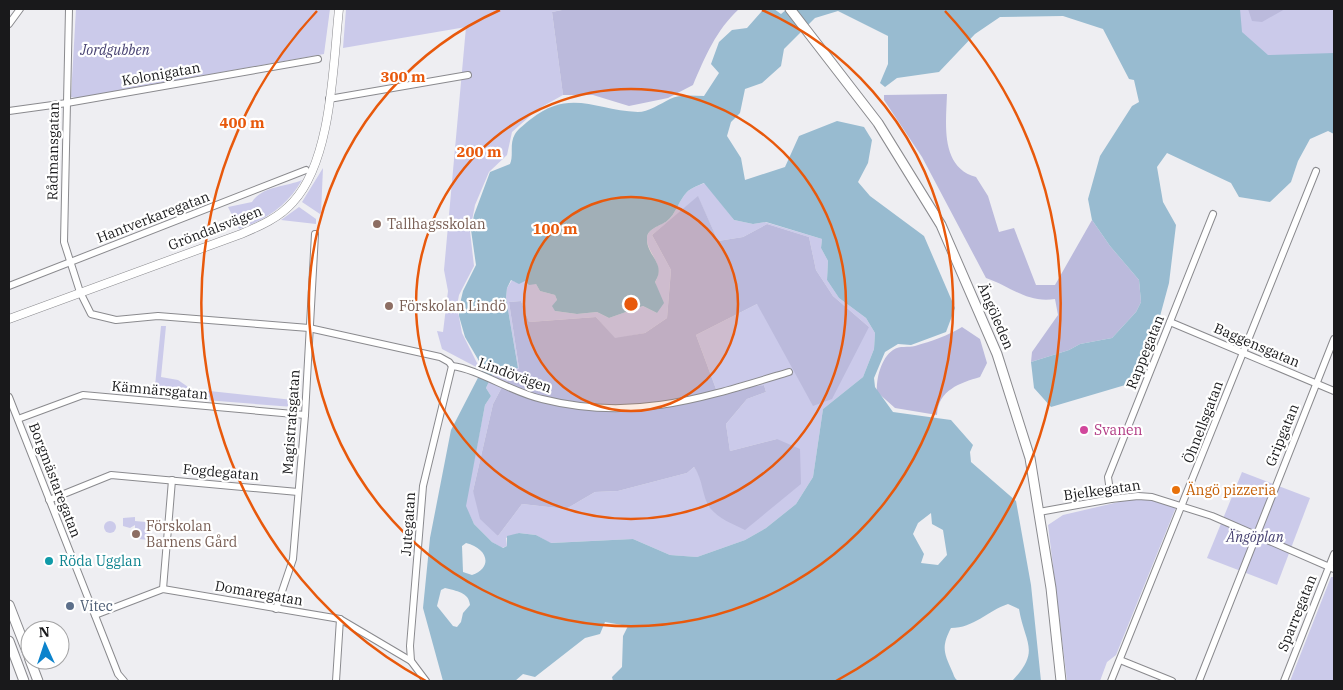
<svg xmlns="http://www.w3.org/2000/svg" width="1343" height="690" font-family="'IBM Plex Serif',serif">
	<style>
		.green { fill: #cbcaea; fill-rule: evenodd }
		.forest { fill: #bbbadc }
		.water { fill: #98bbd0; fill-rule: evenodd }
		.lines { fill: none; stroke-linecap: round; stroke-linejoin: round }
		.minor-casing { stroke: #8a8a8e; stroke-width: 8 }
		.tertiary-casing { stroke: #8a8a8e; stroke-width: 9 }
		.secondary-casing { stroke: #8a8a8e; stroke-width: 11 }
		.minor { stroke: #fff; stroke-width: 6 }
		.tertiary { stroke: #fff; stroke-width: 8 }
		.secondary { stroke: #fff; stroke-width: 9 }
		.ring { fill: none; stroke: #e8590c; stroke-width: 2.5 }
		.education-dot { fill: #8d6e63; stroke: #fff; stroke-width: 2 }
		.hotel-dot { fill: #d1479c; stroke: #fff; stroke-width: 2 }
		.food-dot { fill: #e8710a; stroke: #fff; stroke-width: 2 }
		.culture-dot { fill: #0f9aa8; stroke: #fff; stroke-width: 2 }
		.service-dot { fill: #5c6f8a; stroke: #fff; stroke-width: 2 }
		.labels { text-anchor: middle; dominant-baseline: central; stroke-width: 4.5; stroke-linejoin: round; paint-order: stroke }
		.park-label { font-size: 14px; font-style: italic; fill: #484372; stroke: #fff }
		.street-label { font-size: 14px; fill: #19191b; stroke: #fff }
		.education-label { font-size: 14px; fill: #785e54; stroke: #fff; text-anchor: start }
		.hotel-label { font-size: 14px; fill: #b23c85; stroke: #fff; text-anchor: start }
		.food-label { font-size: 14px; fill: #c56008; stroke: #fff; text-anchor: start }
		.culture-label { font-size: 14px; fill: #0d838f; stroke: #fff; text-anchor: start }
		.service-label { font-size: 14px; fill: #4e5e75; stroke: #fff; text-anchor: start }
		.centre { fill: #e8590c; stroke: #fff; stroke-width: 2.5 }
		.ring-label { font-size: 15px; text-anchor: middle; font-weight: bold; fill: #e8590c; stroke: #fff; stroke-width: 4.5; stroke-linejoin: round; paint-order: stroke }
	</style>
	<rect width="100%" height="100%" fill="#eeeef2"/>
	<!-- green -->
	<g class="green">
		<polygon points="76,9 330,9 324,54 77,98 71,97"/>
		<polygon points="346,9 567,9 552,12 563,95 538,109 512,132 507,155 489,172 475,205 470,231 474,266 459,295 457,306 462,333 480,369 442,349 437,331 443,332 448,291 444,270 466,27 343,48"/>
		<polygon points="1179,9 1334,9 1334,64 1288,66"/>
		<polygon points="323,168 321,213 320,214 302,202"/>
		<path d="M302,180C288,205 266,220 239,229L228,207L252,202C262,186 286,187 302,180Z"/>
		<path d="M705,183L734,220L753,224L765,222L822,239L821,248L828,261L827,280L839,298L866,318L875,333L874,349L863,377L823,409L813,477L796,504L766,528L745,540L697,557L670,555L633,539L550,543L536,535L528,534L519,533L506,538L507,546L502,548L492,542L474,524L465,506L485,405L491,396L486,388L493,373L508,375L509,368H518L506,298L507,288L512,280L515,282L525,281L536,284L540,291L555,295L557,300L555,311L577,314L597,312L609,318L643,306L657,313L659,296L655,282C666,264 646,253 647,238C647,229 661,225 667,221C676,214 679,200 687,192C691,188 699,185 705,183ZM698,197L718,241L743,237L767,224L809,237L816,270L833,296L869,327L757,304L696,335L716,389L764,385L766,392L747,399L726,424L730,451L777,439L709,507L699,474L694,467L687,473L618,491L595,492L566,509L522,504L498,536L473,491L493,404L502,387L519,368L509,302L521,301L529,322L596,317L615,339L645,333L667,318L671,270L652,235Z"/>
		<polygon points="299,207 316,219 316,224 281,220"/>
		<polygon points="161,326 166,326 161,377 178,380 191,389 293,400 293,407 167,397 157,393 155,386"/>
		<polygon points="1242,472 1310,498 1277,585 1207,558"/>
		<polygon points="1140,497 1176,507 1116,655 1107,662 1100,681 1067,681 1048,525 1063,515"/>
		<polygon points="135,517 135,521 146,522 145,530 150,531 150,540 138,539 139,531 135,530 135,525 130,528 123,526 123,518"/>
		<circle cx="110" cy="527" r="6"/>
		<polygon points="1331,577 1334,577 1334,681 1290,681"/>
	</g>
	<!-- forest -->
	<g class="forest">
		<path d="M567,9H739C716,30 705,57 693,85L668,98L629,106L593,95H563L552,12Z"/>
		<polygon points="1248,9 1285,9 1262,22 1252,21"/>
		<path d="M947,94C946,124 940,167 976,177L988,196L999,232L1014,228L1036,285H1055L1092,220L1110,246L1139,280L1141,302L1136,312L1112,338L1080,344L1069,350L1031,362L1032,352L1058,315L1055,299C1026,303 1012,287 986,278L922,157L884,100V95Z"/>
		<path d="M698,196L718,241L743,237L767,224L809,237L816,270L833,296L869,327L832,399L813,406L757,304L696,335L716,389L764,385L766,392L747,399L726,424L730,451L777,439L800,449L801,484L745,530C733,524 719,519 710,508C702,497 703,479 694,467L687,473L618,491L595,492L566,509L522,504L498,536L480,519L473,491L493,404L502,387L519,368L509,302L521,301L529,322L596,317L615,338L645,333L667,318L671,270L652,235Z"/>
		<path d="M962,327L980,339L987,363L980,377C960,383 938,390 937,415L895,408L877,392C876,379 881,358 893,350C900,345 908,348 915,346C932,341 947,336 962,327Z"/>
	</g>
	<!-- water -->
	<path class="water" d="M767,9H774L781,14L787,9H1240L1242,32L1268,55L1334,53V134L1328,131L1310,139L1298,161L1291,182L1270,202L1239,197L1231,183L1167,153L1157,167L1163,202L1176,225L1169,283L1156,331L1132,383L1051,407L1034,388L1031,362L1069,350L1080,344L1112,338L1136,312L1141,302L1139,280L1110,246L1092,220L1088,199L1100,156L1132,106L1139,102L1134,80L1129,79L1103,29L1063,16L1000,17L975,34L939,72L897,78L885,87L880,83L888,64V36L838,11L815,18L784,49L781,66L762,83L745,89L740,113L731,122L727,136L741,158L745,180L785,167L799,136L837,121L864,127L872,140L868,163L858,182L870,196L924,236L955,308L946,332L911,345L898,344L885,352L874,378L875,387L893,412L951,420L973,445L970,452L971,462L1016,501L1031,585L1041,681H1012C1041,651 1025,644 1019,609L1008,604C987,611 974,628 951,628C941,647 944,653 952,671C954,675 954,678 958,681H613L612,677L622,667L623,636L628,626L605,622L600,634L585,638L535,677L523,674L515,681H443L423,608L430,538L451,430L483,368L465,337L459,316V308L463,291L476,265L471,230L474,215L490,172L510,164C514,155 509,144 515,134C518,129 526,123 531,119C571,88 596,111 638,112C648,112 660,104 670,99C680,94 693,96 704,96L719,73L711,64L719,42L732,30L747,28L762,11ZM704,183L734,220L753,224L766,222L822,239L821,248L828,261L827,280L839,298L866,318L875,333L874,349L863,377L823,409L813,477L796,504L766,528L745,540L697,557L670,555L633,539L551,543L536,535L519,533L507,536V546L503,548L492,542L474,524L466,506L485,405L491,396L486,388L493,373L508,375L509,369L518,368L506,298L507,288L511,280L519,284L525,281L529,285L536,284L540,291L555,295L557,300L552,306L555,311L577,314L597,312L609,318L643,306L657,313L664,303L655,282C667,263 646,256 647,238C647,229 660,226 667,221C676,214 679,200 687,192C691,188 699,185 704,183ZM931,513L932,524L943,530L947,555L938,565L921,563L924,554L913,534L918,523ZM466,543C487,548 494,567 472,575L463,572L462,546ZM445,588C456,591 469,592 470,605L463,613L461,622L457,627L453,626L437,606L441,590Z"/>
	<g class="lines">
		<!-- minor casing -->
		<g class="minor-casing">
			<g id="minor">
				<path d="M69,9L64,242L80,292L91,314L116,320L158,316L309,328L440,357L449,362L452,366C478,369 513,393 542,399C633,422 703,398 789,372"/>
				<polyline points="9,24 20,9"/>
				<polyline points="329,99 468,75"/>
				<polyline points="9,111 67,103 318,59"/>
				<polyline points="9,286 306,170"/>
				<polyline points="1170,322 1334,391"/>
				<polyline points="9,397 118,674 124,681"/>
				<polyline points="18,419 83,395 305,415"/>
				<polyline points="1111,499 1108,477 1213,214"/>
				<polyline points="49,500 111,475 298,492"/>
				<polyline points="1039,512 1111,499 1138,496 1152,497 1212,516 1334,569"/>
				<polyline points="163,589 172,480"/>
				<polyline points="276,609 293,559 305,415 315,234"/>
				<polyline points="95,615 163,589 340,619 411,661"/>
				<polyline points="1120,660 1172,681"/>
				<polyline points="336,681 340,619"/>
				<polyline points="426,681 411,661 410,646 423,486 452,366"/>
				<polyline points="1111,681 1316,171"/>
				<polyline points="1199,681 1334,339"/>
				<polyline points="1284,681 1334,554"/>
			</g>
		</g>
		<!-- tertiary casing -->
		<g class="tertiary-casing">
			<path id="tertiary" d="M9,319L241,234C260,226 279,218 293,202C332,160 333,65 339,9"/>
		</g>
		<!-- secondary casing -->
		<g class="secondary-casing">
			<g id="secondary">
				<polyline points="790,9 878,123 941,225 997,354 1030,458 1051,588 1061,681"/>
				<polyline points="9,605 30,659"/>
				<polyline points="9,641 24,681"/>
				<polyline points="30,660 38,681"/>
			</g>
		</g>
		<!-- minor -->
		<use href="#minor" class="minor"/>
		<!-- tertiary -->
		<use href="#tertiary" class="tertiary"/>
		<!-- secondary -->
		<use href="#secondary" class="secondary"/>
	</g>
	<!-- distance rings -->
	<circle cx="631" cy="304" r="107" fill="#e8590c" fill-opacity=".12"/>
	<g class="ring">
		<circle cx="631" cy="304" r="107"/>
		<circle cx="631" cy="304" r="215"/>
		<path d="M762 10A322 322 0 1 1 500 10"/>
		<path d="M426 681A429 429 0 0 1 317 11M945 11A429 429 0 0 1 836 681"/>
	</g>
	<!-- markers -->
	<g class="education-dot">
		<circle cx="377" cy="224" r="5"/>
		<circle cx="389" cy="306" r="5"/>
		<circle cx="136" cy="534" r="5"/>
	</g>
	<circle class="hotel-dot" cx="1084" cy="430" r="5"/>
	<circle class="food-dot" cx="1176" cy="490" r="5"/>
	<circle class="culture-dot" cx="49" cy="561" r="5"/>
	<circle class="service-dot" cx="70" cy="606" r="5"/>
	<g class="labels">
		<!-- park labels -->
		<g class="park-label">
			<text x="115" y="50">Jordgubben</text>
			<text x="1255" y="537">Ängöplan</text>
		</g>
		<!-- street labels -->
		<g class="street-label">
			<text transform="translate(161 74) rotate(-10)">Kolonigatan</text>
			<text transform="translate(53 151) rotate(-89)">Rådmansgatan</text>
			<text transform="translate(153 217) rotate(-21)">Hantverkaregatan</text>
			<text transform="translate(215 228) rotate(-21)">Gröndalsvägen</text>
			<text transform="translate(996 316) rotate(67)">Ängöleden</text>
			<text transform="translate(1257 345) rotate(23)">Baggensgatan</text>
			<text transform="translate(1145 352) rotate(-68)">Rappegatan</text>
			<text transform="translate(515 375) rotate(20)">Lindövägen</text>
			<text transform="translate(160 390) rotate(5)">Kämnärsgatan</text>
			<text transform="translate(291 422) rotate(-86)">Magistratsgatan</text>
			<text transform="translate(1203 422) rotate(-69)">Öhnellsgatan</text>
			<text transform="translate(1282 435) rotate(-68)">Gripgatan</text>
			<text transform="translate(221 472) rotate(5)">Fogdegatan</text>
			<text transform="translate(55 480) rotate(69)">Borgmästaregatan</text>
			<text transform="translate(1102 490) rotate(-8)">Bjelkegatan</text>
			<text transform="translate(408 524) rotate(-86)">Jutegatan</text>
			<text transform="translate(259 593) rotate(10)">Domaregatan</text>
			<text transform="translate(1297 613) rotate(-68)">Sparregatan</text>
		</g>
		<!-- education labels -->
		<g class="education-label">
			<text x="387" y="224">Tallhagsskolan</text>
			<text x="399" y="306">Förskolan Lindö</text>
			<text x="146" y="526">Förskolan<tspan x="146" dy="16">Barnens Gård</tspan></text>
		</g>
		<!-- hotel labels -->
		<g class="hotel-label">
			<text x="1094" y="430">Svanen</text>
		</g>
		<!-- food labels -->
		<g class="food-label">
			<text x="1186" y="490">Ängö pizzeria</text>
		</g>
		<!-- culture labels -->
		<g class="culture-label">
			<text x="59" y="561">Röda Ugglan</text>
		</g>
		<!-- service labels -->
		<g class="service-label">
			<text x="80" y="606">Vitec</text>
		</g>
	</g>
	<circle cx="631" cy="304" r="8" class="centre"/>
	<g class="ring-label">
		<text x="403" y="82">300 m</text>
		<text x="242" y="128">400 m</text>
		<text x="479" y="157">200 m</text>
		<text x="555" y="234">100 m</text>
	</g>
	<!-- border -->
	<rect width="1343" height="690" fill="none" stroke="#19191b" stroke-width="20"/>
	<!-- north arrow -->
	<g transform="translate(45 645) rotate(357)"><circle r="24" fill="#ffffff" stroke="#a3a3a4"/>
	<path d="M0-4L9 19L0 12L-9 19Z" fill="#0c83cc"/>
	<text y="-8" font-size="14" font-weight="bold" text-anchor="middle" fill="#19191b">N</text>
	</g>
</svg>
